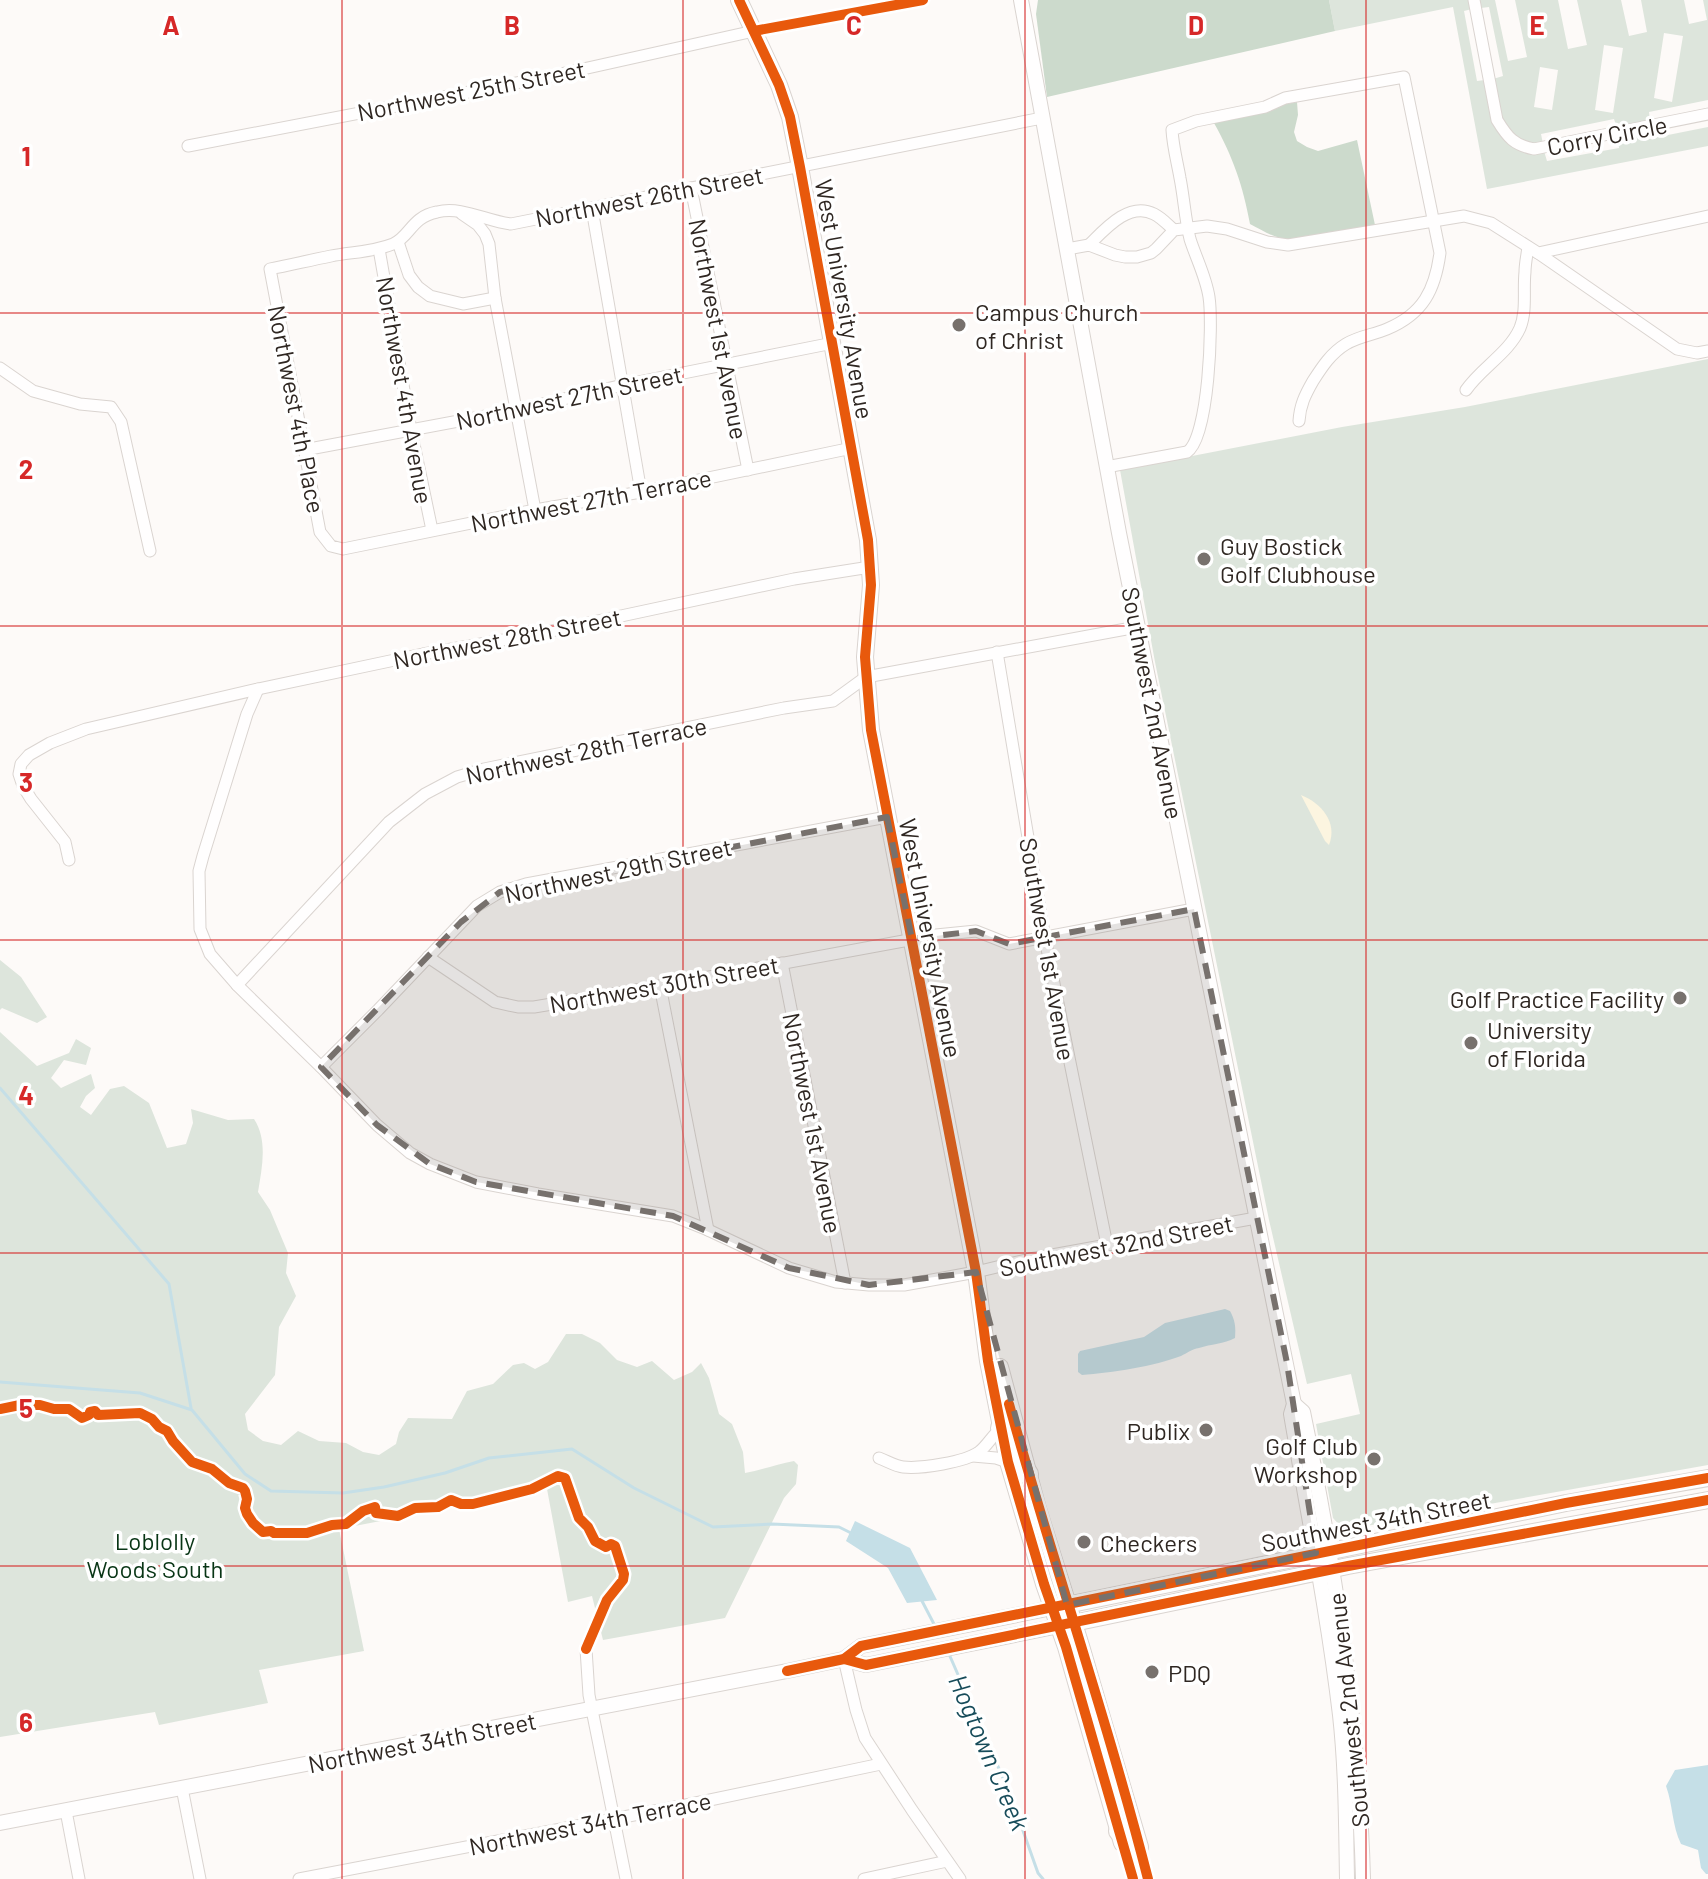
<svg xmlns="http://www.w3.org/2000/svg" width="1708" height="1879" font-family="Barlow,sans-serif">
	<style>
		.green { fill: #dde5dc; fill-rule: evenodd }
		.forest { fill: #ccdacc }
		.sand { fill: #fcf5e0 }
		.water { fill: #c5dfe7 }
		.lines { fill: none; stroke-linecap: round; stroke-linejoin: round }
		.stream { stroke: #c5dfe7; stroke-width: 3 }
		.street-casing { stroke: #dad4d0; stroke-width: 13 }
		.secondary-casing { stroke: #dad4d0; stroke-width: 16 }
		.primary-casing { stroke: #dad4d0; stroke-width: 18 }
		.highway-casing { stroke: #dad4d0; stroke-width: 22 }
		.street { stroke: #fffefe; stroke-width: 11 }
		.secondary { stroke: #fffefe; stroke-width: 14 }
		.primary { stroke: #fffefe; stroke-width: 16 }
		.highway { stroke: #fffefe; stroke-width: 20 }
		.cycleway-casing { stroke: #fff; stroke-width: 15 }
		.cycleway { stroke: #e8590c; stroke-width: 10 }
		.marked { fill: #77716d; fill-opacity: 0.2; stroke: #77716d; stroke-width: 6; stroke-dasharray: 16 10; stroke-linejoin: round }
		.grid { fill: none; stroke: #d62828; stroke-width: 2; stroke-opacity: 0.55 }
		.poi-dot { fill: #77716d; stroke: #fff; stroke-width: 3 }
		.labels { text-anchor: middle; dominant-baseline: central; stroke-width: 7; stroke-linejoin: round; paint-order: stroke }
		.street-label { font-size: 24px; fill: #2f2722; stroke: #fff }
		.poi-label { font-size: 24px; fill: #2f2722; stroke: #fff; text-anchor: start }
		.park-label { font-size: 24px; fill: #083515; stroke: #fff }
		.water-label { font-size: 26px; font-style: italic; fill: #174c5a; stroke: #fff }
		.grid-label { font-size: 26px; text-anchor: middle; font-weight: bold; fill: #d62828; stroke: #fff; stroke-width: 7; stroke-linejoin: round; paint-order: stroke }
	</style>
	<rect width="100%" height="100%" fill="#fdfaf8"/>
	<!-- green -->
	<g class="green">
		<polygon points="1329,0 1470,0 1472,9 1464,11 1477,81 1485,80 1499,131 1544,151 1547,161 1619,148 1618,137 1651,130 1653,138 1708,127 1708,146 1487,189 1453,7 1335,31"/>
		<path d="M1479,0H1495L1508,61L1527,57L1515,0H1558L1568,49L1587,45L1577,0H1621L1629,36L1647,32L1641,0H1684L1689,24L1707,20L1703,0H1708V100L1649,112L1650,121L1617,128L1614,119L1541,134L1543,144C1500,143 1500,113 1493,79L1503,76L1489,7L1481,8ZM1664,33L1683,36L1672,102L1654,98ZM1604,45L1623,48L1613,113L1595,110ZM1540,67L1558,70L1552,110L1534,107Z"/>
		<polygon points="1708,359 1708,1465 1344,1530 1333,1518 1316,1424 1360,1414 1351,1374 1307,1384 1269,1220 1155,662 1120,470 1342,427 1465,407"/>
		<polygon points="0,960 21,977 47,1017 37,1023 2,1008 0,1010"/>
		<path d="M0,1032L37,1066L69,1053L76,1039L91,1048L86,1065L64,1060L51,1078L61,1088L91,1074L95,1088L86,1096L80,1107L91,1115L110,1089L124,1086L149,1103L167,1148L186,1144L193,1123L191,1109L228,1120L254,1119C268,1140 262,1168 258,1192L270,1210L288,1253L286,1273L296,1296L279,1327L275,1375L245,1414L248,1430L263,1441L281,1445L298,1431L319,1441L346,1443L363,1452L379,1455L396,1444L399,1432L408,1418L452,1419L467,1391L493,1384L513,1365L524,1363L535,1369L548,1362L566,1334H582L600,1343L617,1360L637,1367L652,1361L674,1380L692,1372L701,1363L709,1378L719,1414L732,1424L743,1452L745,1473C762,1470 777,1464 794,1461L798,1465L796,1484L784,1498L725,1618L603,1640L592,1596L568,1602L547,1489L339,1529L364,1651L259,1670L268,1703L159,1725L155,1712L0,1737Z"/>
	</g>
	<!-- forest -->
	<g class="forest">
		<polygon points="1038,0 1329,0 1335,31 1047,97 1036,14"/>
		<path d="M1297,102L1298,115L1294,132L1297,141L1307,147L1318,151L1357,140L1375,225C1350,230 1303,243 1280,238C1269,235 1260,229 1250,224C1243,186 1233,157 1214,123L1259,114L1285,104Z"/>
	</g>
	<!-- sand -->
	<path class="sand" d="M1301,795C1321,803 1338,822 1329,845L1325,841Z"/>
	<!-- water -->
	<g class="water">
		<path d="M1225,1309L1230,1311C1235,1320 1236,1327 1235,1338C1224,1344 1211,1344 1199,1348C1192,1349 1187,1353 1181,1356C1155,1366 1111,1373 1082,1375L1078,1372V1354L1080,1351L1144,1337L1165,1323Z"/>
		<polygon points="855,1521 910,1548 937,1600 907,1603 888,1568 846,1541"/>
		<path d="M1708,1765V1874H1706L1701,1868L1698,1850L1681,1844C1672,1826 1673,1805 1666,1786L1675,1770Z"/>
	</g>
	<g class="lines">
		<!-- stream -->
		<g class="stream">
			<polyline points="0,1088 169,1284 191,1408"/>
			<polyline points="0,1382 140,1393 192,1410 245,1474 271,1491 343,1493 384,1487 445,1473 489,1458 572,1449 634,1488 713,1527 772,1524 839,1527 853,1534"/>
			<polyline points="922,1601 935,1626"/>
			<polyline points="949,1654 1010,1794 1038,1873 1043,1879"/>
		</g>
		<!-- street casing -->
		<g class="street-casing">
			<g id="street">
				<path d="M1474,0L1497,120C1508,138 1514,145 1534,149L1708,114"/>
				<polyline points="188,146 547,77 754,31 923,0"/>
				<polyline points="691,188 748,470"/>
				<polyline points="592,209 641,492"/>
				<polyline points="462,214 478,225 485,234 489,244 495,298 535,510"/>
				<polyline points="398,242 409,275 418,287 430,296 463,304 495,298"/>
				<path d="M1089,245C1105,229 1129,201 1154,214C1162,218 1168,225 1174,230"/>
				<polyline points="379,249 411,430 432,530"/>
				<polyline points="1067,249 1089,245 1115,255 1125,257 1137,257 1151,253 1156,249 1174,230 1207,226 1227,229 1267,242 1288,245 1464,216 1491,223 1538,253 1708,216"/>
				<polyline points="1538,253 1677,349 1697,353 1708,351"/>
				<polyline points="0,368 33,391 80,404 111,407 121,422 150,551"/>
				<path d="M1466,390C1481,368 1509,353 1520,328C1527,311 1523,290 1525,272C1525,264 1527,255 1528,247"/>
				<path d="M852,448L641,492L535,510L343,549L331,546L320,532L270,269C290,265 311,260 331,256C352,252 373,252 393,244C410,237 411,217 437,212C462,206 486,221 511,224L1042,118"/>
				<polyline points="304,450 517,410 623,385 833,343"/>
				<path d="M1106,467L1187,452C1209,438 1213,323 1209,297C1206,277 1196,258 1190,239C1185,219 1184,198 1180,178C1177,161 1173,147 1172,130L1196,121L1265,107L1285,98L1404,77L1440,253C1435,290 1423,314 1387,329C1373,335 1359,336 1346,344C1331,353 1322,367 1313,381C1305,395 1300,405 1299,421"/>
				<polyline points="997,652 1045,939 1107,1245"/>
				<polyline points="258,689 247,714 203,856 199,871 200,929 210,954 237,985 321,1067 377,1125 410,1153 430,1164 476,1182 538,1194 673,1216 708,1230 789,1268 836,1282 869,1285 904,1285 976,1272 1030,1259 1256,1218"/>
				<polyline points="69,860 65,842 31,799 23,786 19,774 21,764 29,755 50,743 86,729 258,689 423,654 537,634 794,579 870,567"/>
				<polyline points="428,957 495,1002 518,1007 534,1007 660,986 936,935 976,931 1009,944 1194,909"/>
				<polyline points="782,963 845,1283"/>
				<polyline points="237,985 389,822 425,794 457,777 484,769 784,708 833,701 866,677 1137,627"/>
				<polyline points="660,986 708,1230"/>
				<polyline points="321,1067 378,1010 477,906 500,892 526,884 887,817"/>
				<polyline points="973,1456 996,1458 1008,1462"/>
				<path d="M879,1458C887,1461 895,1466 903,1467C921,1469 965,1462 979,1452C987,1446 992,1436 1001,1428"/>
				<polyline points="586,1649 589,1695 626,1879"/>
				<polyline points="844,1659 856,1710 865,1738 912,1810 960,1879"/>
				<polyline points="182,1788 200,1879"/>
				<polyline points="66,1811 79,1879"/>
				<polyline points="299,1879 686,1805 881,1764"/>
				<polyline points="864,1879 947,1861"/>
			</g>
		</g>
		<!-- secondary casing -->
		<g class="secondary-casing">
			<g id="secondary">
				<path d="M1021,0L1119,533L1294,1404L1291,1414C1308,1514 1328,1614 1340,1715C1346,1769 1346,1824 1347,1879"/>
				<path d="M1294,1404L1303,1412C1335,1566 1359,1722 1363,1879"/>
				<polyline points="844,1659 866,1665 1059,1626"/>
				<polyline points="0,1823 787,1671 844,1659 861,1646 1052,1608"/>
			</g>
		</g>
		<!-- primary casing -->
		<g class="primary-casing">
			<g id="primary">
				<polyline points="739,0 779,85 790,117 800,167 868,540 871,585 865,657 871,730 976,1272 988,1361 1008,1462 1044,1584 1066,1647 1122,1843"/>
				<polyline points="1000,1367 1038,1509 1081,1646 1140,1847"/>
				<polyline points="1052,1608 1566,1503 1708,1478"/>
				<polyline points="1059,1626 1348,1566 1708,1500"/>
			</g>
		</g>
		<!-- highway casing -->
		<g class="highway-casing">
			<g id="highway">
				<polyline points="1001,1428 1012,1438 1018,1461 1028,1474"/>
				<path d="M1119,1831H1124C1135,1844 1135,1864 1143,1879"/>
			</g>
		</g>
		<!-- street -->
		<use href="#street" class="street"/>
		<!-- secondary -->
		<use href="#secondary" class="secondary"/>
		<!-- primary -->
		<use href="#primary" class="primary"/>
		<!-- highway -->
		<use href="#highway" class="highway"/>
		<!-- cycleway casing -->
		<g class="cycleway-casing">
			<g id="cycleway">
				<polyline points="739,0 779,85 790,117 800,167 868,540 871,585 865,657 871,730 976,1272 988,1361 1008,1462 1044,1584 1066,1647 1133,1879"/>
				<polyline points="754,31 923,0"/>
				<path d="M1009,1404C1053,1563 1107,1719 1148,1879"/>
				<polyline points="0,1409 20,1405 40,1405 54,1409 69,1409 82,1418 89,1415 90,1412 95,1411 98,1415 140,1413 152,1419 159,1427 167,1431 173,1441 192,1462 212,1469 229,1483 243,1488 245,1491 247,1499 245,1508 247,1514 253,1523 263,1532 271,1531 274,1533 307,1533 332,1525 346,1524 363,1511 375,1507 376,1513 398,1516 415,1508 438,1507 451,1500 461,1504 473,1504 532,1489 558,1476 565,1478 579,1518 588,1527 595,1541 606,1547 611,1544 615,1546 624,1574 623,1580 607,1600 586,1649"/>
				<polyline points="844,1659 866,1665 1348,1566 1708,1500"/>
				<polyline points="787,1671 844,1659 861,1646 891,1640 1566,1503 1708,1478"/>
			</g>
		</g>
		<!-- cycleway -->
		<use href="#cycleway" class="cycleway"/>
	</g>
	<!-- marked area -->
	<path class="marked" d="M887,817L912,939L976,931L1009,944L1194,909L1287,1363L1316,1553L1067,1605L976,1272L869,1285L789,1268L673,1216L476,1182L430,1164L377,1125L321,1067L461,922L500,892Z"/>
	<!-- grid -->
	<path class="grid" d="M342,0V1879M683,0V1879M1025,0V1879M1366,0V1879M0,313H1708M0,626H1708M0,940H1708M0,1253H1708M0,1566H1708"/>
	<!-- markers -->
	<g class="poi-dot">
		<circle cx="959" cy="325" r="8"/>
		<circle cx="1204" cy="559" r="8"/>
		<circle cx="1680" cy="998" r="8"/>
		<circle cx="1471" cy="1043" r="8"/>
		<circle cx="1206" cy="1430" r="8"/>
		<circle cx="1374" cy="1459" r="8"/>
		<circle cx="1084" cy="1542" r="8"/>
		<circle cx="1152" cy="1672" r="8"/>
	</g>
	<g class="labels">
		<!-- street labels -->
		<g class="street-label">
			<text transform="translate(471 90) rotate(-11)">Northwest 25th Street</text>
			<text transform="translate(1607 135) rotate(-11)">Corry Circle</text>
			<text transform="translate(649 196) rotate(-11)">Northwest 26th Street</text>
			<text transform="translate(845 299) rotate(80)">West University Avenue</text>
			<text transform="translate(719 329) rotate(79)">Northwest 1st Avenue</text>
			<text transform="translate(405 390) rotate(80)">Northwest 4th Avenue</text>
			<text transform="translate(569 397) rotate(-12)">Northwest 27th Street</text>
			<text transform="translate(297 409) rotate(79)">Northwest 4th Place</text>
			<text transform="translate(591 500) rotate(-11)">Northwest 27th Terrace</text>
			<text transform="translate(507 638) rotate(-11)">Northwest 28th Street</text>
			<text transform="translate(1153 703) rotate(79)">Southwest 2nd Avenue</text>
			<text transform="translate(586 750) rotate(-12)">Northwest 28th Terrace</text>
			<text transform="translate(618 870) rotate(-12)">Northwest 29th Street</text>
			<text transform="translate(931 938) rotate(79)">West University Avenue</text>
			<text transform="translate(1048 949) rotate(80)">Southwest 1st Avenue</text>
			<text transform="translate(664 984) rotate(-10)">Northwest 30th Street</text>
			<text transform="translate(813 1123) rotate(79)">Northwest 1st Avenue</text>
			<text transform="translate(1116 1245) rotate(-11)">Southwest 32nd Street</text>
			<text transform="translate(1376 1521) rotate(-11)">Southwest 34th Street</text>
			<text transform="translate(1348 1710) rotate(-96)">Southwest 2nd Avenue</text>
			<text transform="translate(422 1742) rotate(-11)">Northwest 34th Street</text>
			<text transform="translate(590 1823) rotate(-11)">Northwest 34th Terrace</text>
		</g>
		<!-- poi labels -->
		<g class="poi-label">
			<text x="975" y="311">Campus Church<tspan x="975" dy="28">of Christ</tspan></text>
			<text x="1220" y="545">Guy Bostick<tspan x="1220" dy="28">Golf Clubhouse</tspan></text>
			<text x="1664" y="998" text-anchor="end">Golf Practice Facility</text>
			<text x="1487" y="1029">University<tspan x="1487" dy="28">of Florida</tspan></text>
			<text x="1190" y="1430" text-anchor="end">Publix</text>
			<text x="1358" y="1445" text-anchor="end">Golf Club<tspan x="1358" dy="28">Workshop</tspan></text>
			<text x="1100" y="1542">Checkers</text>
			<text x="1168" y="1672">PDQ</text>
		</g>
		<!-- park labels -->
		<g class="park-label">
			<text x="155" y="1540">Loblolly<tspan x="155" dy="28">Woods South</tspan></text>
		</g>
		<!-- water labels -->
		<g class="water-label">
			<text transform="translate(990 1752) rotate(67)">Hogtown Creek</text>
		</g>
	</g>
	<g class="grid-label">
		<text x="171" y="35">A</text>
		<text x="512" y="35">B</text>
		<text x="854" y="35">C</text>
		<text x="1196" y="35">D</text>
		<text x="1537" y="35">E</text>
		<text x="26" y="166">1</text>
		<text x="26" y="479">2</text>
		<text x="26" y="792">3</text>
		<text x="26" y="1105">4</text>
		<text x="26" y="1418">5</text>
		<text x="26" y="1732">6</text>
	</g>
</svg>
